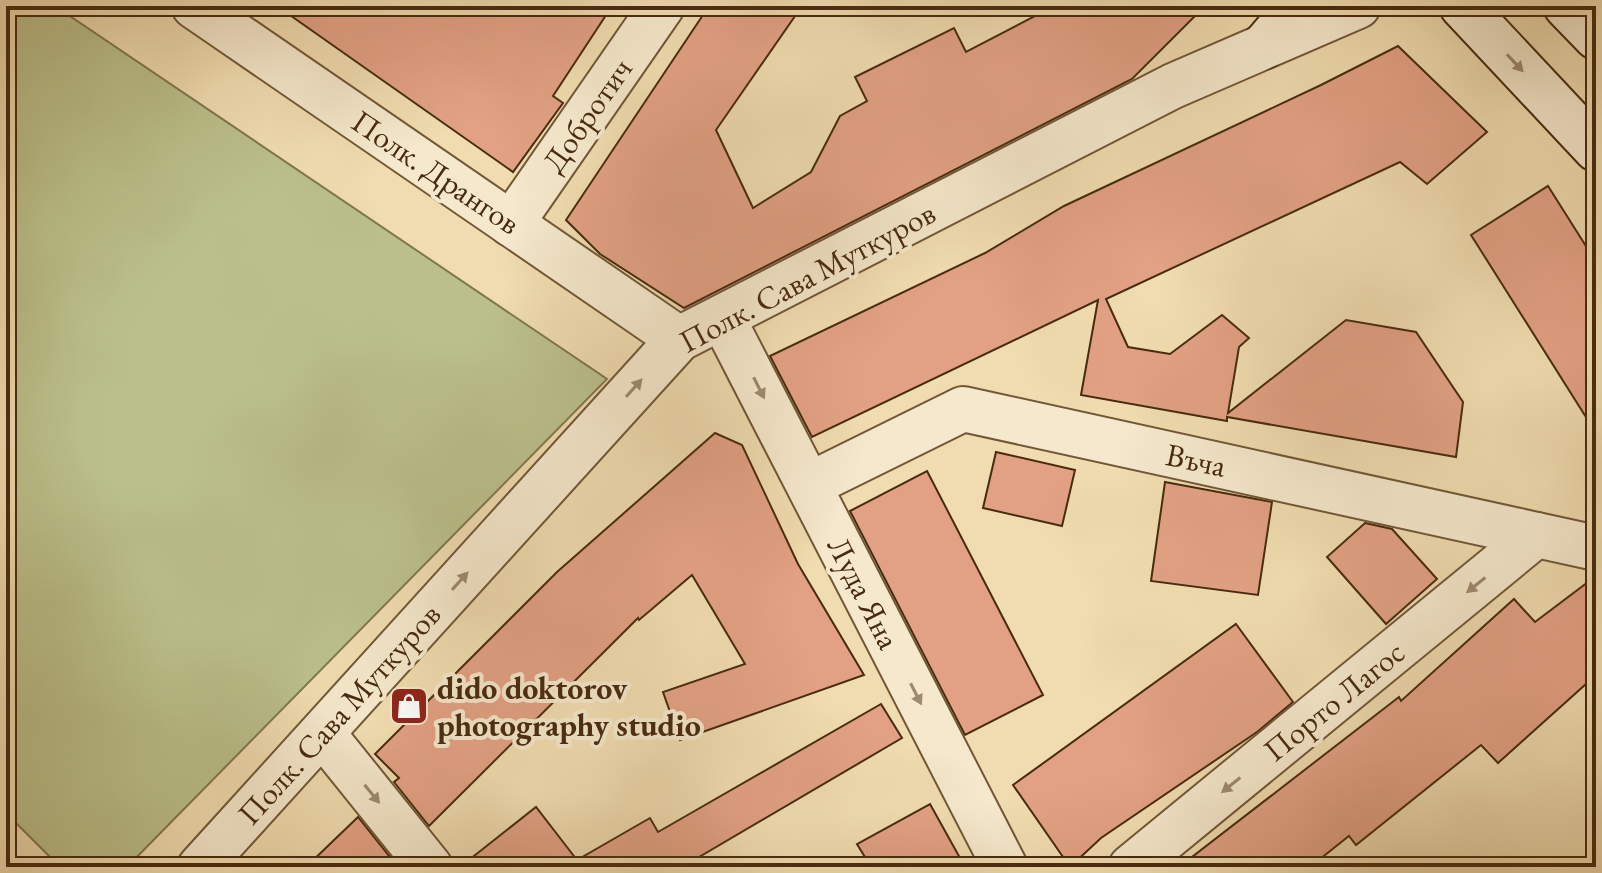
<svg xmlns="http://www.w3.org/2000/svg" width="1602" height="873" font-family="'EB Garamond',serif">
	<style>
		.green { fill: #bbc08b; stroke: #82764d; stroke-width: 2 }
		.building { fill: #e2a184; stroke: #482b0f; stroke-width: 2 }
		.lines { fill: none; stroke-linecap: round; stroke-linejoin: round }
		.minor-casing { stroke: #725737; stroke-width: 48 }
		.secondary-casing { stroke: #482b0f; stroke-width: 48 }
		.minor { stroke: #f5e8cc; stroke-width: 44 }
		.secondary { stroke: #f5e8cc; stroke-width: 44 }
		.oneway { fill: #9e8a6e }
		.labels { text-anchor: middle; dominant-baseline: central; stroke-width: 8; stroke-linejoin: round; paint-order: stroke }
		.street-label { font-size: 32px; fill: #482b0f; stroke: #f5e8cc }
		.poi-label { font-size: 32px; font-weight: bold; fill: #482b0f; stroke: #f5e8cc; text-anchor: start }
	</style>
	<rect width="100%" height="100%" fill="#f0dcb0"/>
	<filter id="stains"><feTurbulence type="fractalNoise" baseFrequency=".0025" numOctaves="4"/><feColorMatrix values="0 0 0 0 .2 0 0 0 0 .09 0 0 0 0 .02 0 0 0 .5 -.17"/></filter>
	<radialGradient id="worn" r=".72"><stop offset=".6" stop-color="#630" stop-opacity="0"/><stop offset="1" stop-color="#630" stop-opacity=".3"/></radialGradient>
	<!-- green -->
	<polygon class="green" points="6,6 55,6 607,379 127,867 60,867 6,813"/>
	<!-- building -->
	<g class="building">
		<polygon points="277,6 612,6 553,96 563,103 513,172"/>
		<polygon points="709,6 802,6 716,130 753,208 811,172 840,116 867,101 855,77 954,28 966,52 1054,6 1205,6 1132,79 684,308 600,254 566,220"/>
		<polygon points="1398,46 1487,132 1427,184 1400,162 1106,299 1128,347 1170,354 1222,315 1249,338 1239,347 1228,413 1346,320 1416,332 1463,402 1456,457 1227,417 1227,421 1081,395 1098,300 812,437 770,356 985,253 1064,206 1321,85"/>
		<polygon points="1548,186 1596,262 1596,433 1471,235"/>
		<polygon points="715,433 742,445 798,564 864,675 680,740 663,692 745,664 692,575 639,620 638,618 429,826 394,782 399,778 375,754 557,572"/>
		<polygon points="996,452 1075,470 1062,526 983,508"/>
		<polygon points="927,471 1043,695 965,735 850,511"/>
		<polygon points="1165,482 1272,502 1258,595 1151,581"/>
		<polygon points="1365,523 1392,529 1437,579 1386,624 1327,557"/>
		<polygon points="1596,576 1596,675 1498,763 1481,745 1356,845 1349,836 1310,867 1179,867 1399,697 1401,701 1514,599 1535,622"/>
		<polygon points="1236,624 1293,702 1257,732 1101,838 1070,867 1013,785"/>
		<polygon points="881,704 902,738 682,867 460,867 536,807 577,860 650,818 658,832"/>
		<polygon points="930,804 965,867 871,867 857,844"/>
		<polygon points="358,817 393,861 387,867 306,867"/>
	</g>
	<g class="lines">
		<!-- minor casing -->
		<g class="minor-casing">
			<g id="minor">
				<polyline points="194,6 679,339"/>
				<polyline points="511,224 662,6"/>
				<polyline points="723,319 1005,867"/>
				<polyline points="809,485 963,409 1596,548"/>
				<polyline points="323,734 430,867"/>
				<polyline points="200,867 679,339 1173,86 1358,6"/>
				<polyline points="1131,867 1536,535"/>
			</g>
		</g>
		<!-- secondary casing -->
		<g class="secondary-casing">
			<g id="secondary">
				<polyline points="1462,6 1596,149"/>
				<polyline points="1566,6 1596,37"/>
				<polyline points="1264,46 1292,13 1295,6"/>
			</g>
		</g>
		<!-- minor -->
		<use href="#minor" class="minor"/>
		<!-- secondary -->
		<use href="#secondary" class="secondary"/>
	</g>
	<!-- one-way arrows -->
	<defs><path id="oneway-solid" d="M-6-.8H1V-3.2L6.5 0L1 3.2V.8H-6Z" transform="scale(2)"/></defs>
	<g class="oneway">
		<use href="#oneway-solid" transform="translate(1515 63) rotate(47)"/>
		<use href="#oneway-solid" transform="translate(634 388) rotate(-48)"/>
		<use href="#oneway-solid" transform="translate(759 388) rotate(63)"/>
		<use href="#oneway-solid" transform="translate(460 581) rotate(-48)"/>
		<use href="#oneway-solid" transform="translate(1476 585) rotate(141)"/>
		<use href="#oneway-solid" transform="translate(916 694) rotate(63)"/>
		<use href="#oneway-solid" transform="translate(1231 785) rotate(141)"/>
		<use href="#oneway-solid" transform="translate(372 794) rotate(51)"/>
	</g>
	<!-- icons -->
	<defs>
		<g id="shop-square" transform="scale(2)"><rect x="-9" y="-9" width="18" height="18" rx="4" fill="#8f2418" stroke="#f5e8cc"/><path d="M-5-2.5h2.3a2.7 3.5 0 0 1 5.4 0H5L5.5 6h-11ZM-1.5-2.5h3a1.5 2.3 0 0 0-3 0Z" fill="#fff"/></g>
	</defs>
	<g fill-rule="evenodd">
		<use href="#shop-square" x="409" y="706"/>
	</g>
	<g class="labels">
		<!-- street labels -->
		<g class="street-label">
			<text transform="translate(587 115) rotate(-55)">Добротич</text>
			<text transform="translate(436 172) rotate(34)">Полк. Дрангов</text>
			<text transform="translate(807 277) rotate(-28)">Полк. Сава Муткуров</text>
			<text transform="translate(1196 460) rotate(12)">Въча</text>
			<text transform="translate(864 593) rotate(63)">Луда Яна</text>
			<text transform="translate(1334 701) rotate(-39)">Порто Лагос</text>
			<text transform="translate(339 714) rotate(-48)">Полк. Сава Муткуров</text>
		</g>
		<!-- poi labels -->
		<g class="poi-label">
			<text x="437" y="688">dido doktorov<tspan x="437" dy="37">photography studio</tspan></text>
		</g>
	</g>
	<!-- margin -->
	<rect width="1602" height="873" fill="none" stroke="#f0dcb0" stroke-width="32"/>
	<rect x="8" y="8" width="1586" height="857" fill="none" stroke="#482b0f" stroke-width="4"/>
	<rect x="16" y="16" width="1570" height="841" fill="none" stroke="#482b0f" stroke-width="2"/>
	<rect width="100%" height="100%" filter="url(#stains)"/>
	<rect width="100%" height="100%" fill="url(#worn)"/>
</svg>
